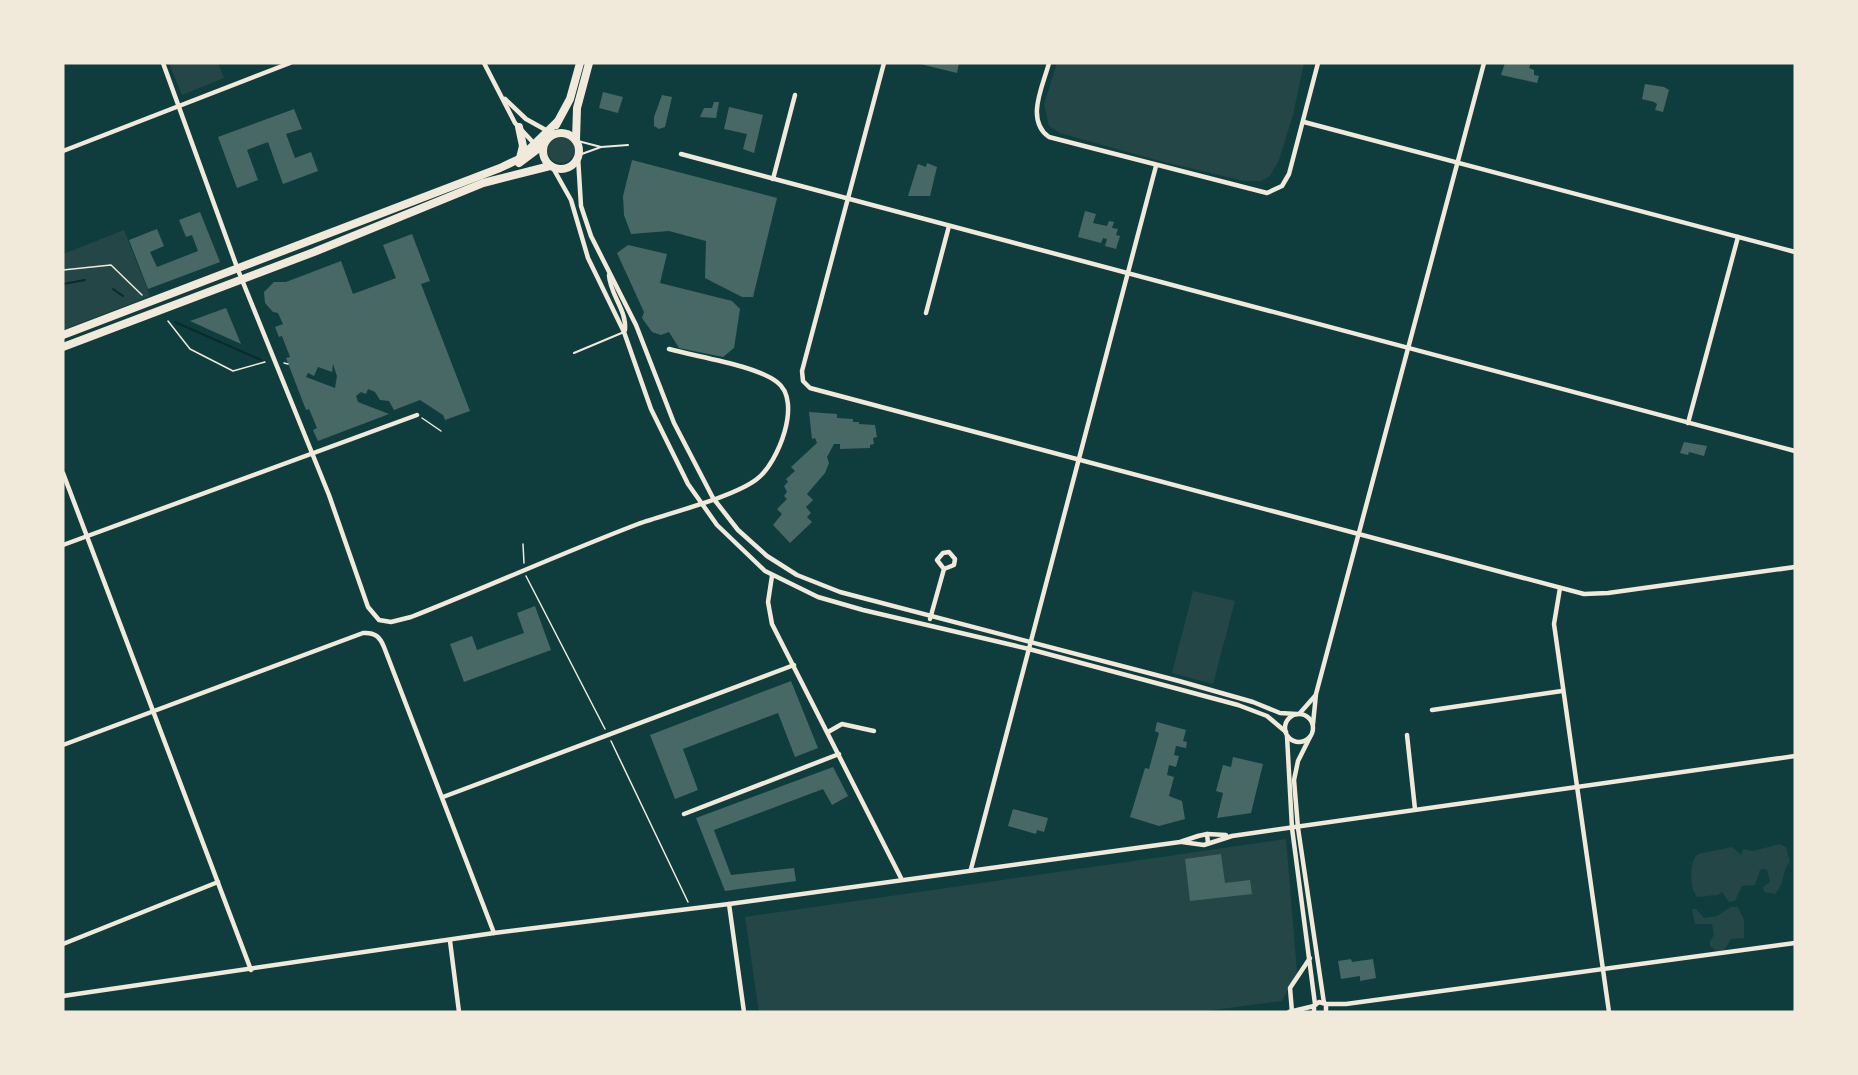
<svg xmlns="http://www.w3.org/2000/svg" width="1858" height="1075" font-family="'Source Sans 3',sans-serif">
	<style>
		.green { fill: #244646 }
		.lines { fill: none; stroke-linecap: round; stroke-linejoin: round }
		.stream { stroke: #0a2a2b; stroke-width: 2 }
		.building { fill: #486865; fill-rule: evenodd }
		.path { stroke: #f1e9da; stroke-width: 1.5 }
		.service { stroke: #f1e9da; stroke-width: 2 }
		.minor { stroke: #f1e9da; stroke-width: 4.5 }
		.primary { stroke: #f1e9da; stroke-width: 8 }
	</style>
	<rect width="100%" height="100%" fill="#0f3d3e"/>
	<!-- green -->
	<g class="green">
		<polygon points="169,63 218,63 224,78 182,95"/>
		<polygon points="1057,63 1304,63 1293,115 1279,160 1270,176 1261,181 1244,181 1156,160 1060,133 1049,126 1044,104"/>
		<circle cx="561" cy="149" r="14"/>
		<polygon points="124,230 150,296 63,330 63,254"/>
		<polygon points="1193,591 1235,601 1213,684 1172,673"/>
		<polygon points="1286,839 1297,972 1282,1001 1198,1012 759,1012 745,917"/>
		<path d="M1780,844L1786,847L1790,862C1782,870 1785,884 1775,894L1764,892L1763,887L1770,882L1767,870L1763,869L1760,870L1755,885L1742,886L1735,901L1729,902L1722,892L1717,895L1697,897C1689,887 1689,861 1698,854L1732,847L1741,855L1743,849L1753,851Z"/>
		<polygon points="1731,907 1738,907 1744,920 1744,938 1731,939 1724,950 1717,951 1710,946 1710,941 1714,935 1712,924 1695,924 1692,909 1696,909 1704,918 1717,916"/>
	</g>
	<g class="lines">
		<!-- stream -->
		<g class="stream">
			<polyline points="63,284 85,280"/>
			<polyline points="113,289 123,296"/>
			<polyline points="175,322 261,360"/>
		</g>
	</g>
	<!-- building -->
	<g class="building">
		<polygon points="916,63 959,63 957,73"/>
		<polygon points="1505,63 1531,63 1529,68 1534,70 1534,75 1539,76 1537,83 1501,75"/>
		<polygon points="1645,84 1664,87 1669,90 1663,112 1655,110 1657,104 1654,102 1642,99"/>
		<polygon points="603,92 623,97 618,113 599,108"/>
		<polygon points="662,95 672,97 665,127 659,129 654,126 654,117"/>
		<polygon points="714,102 719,102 716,118 700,117 704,108 712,108"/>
		<polygon points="729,107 763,115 754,153 743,149 747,134 724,129"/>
		<polygon points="294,109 302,129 286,134 295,158 311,152 318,171 283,184 268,142 247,150 258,180 237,188 218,137"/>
		<polygon points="632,160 777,198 753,297 742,297 705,278 706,241 669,231 631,234 624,215 623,196"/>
		<polygon points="927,163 937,167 930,196 908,196 918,164 926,167"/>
		<polygon points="1085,211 1096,214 1093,223 1107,226 1109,221 1114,222 1112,228 1118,229 1116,235 1120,236 1116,249 1105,246 1107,239 1103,238 1101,243 1078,237"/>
		<polygon points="200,212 220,262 148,289 129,240 157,229 164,246 150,252 157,267 198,251 192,235 186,237 179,220"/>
		<path d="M412,234L430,281L421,284L470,411L445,420L443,415L420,400L394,410L389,401L380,400L375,392L368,389L366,394L361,392L356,396L358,402L389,414L318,441L313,430L317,428L309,409L306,410L286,358L290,357L282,336L279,337L275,327L283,324L278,313L273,312L265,303L264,292L274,282H286L341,261L353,294L396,278L383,245ZM333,364L337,376L335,388L306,377L308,373L314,376L318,367L332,372Z"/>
		<polygon points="628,245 667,254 660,283 732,301 740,309 734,348 723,357 679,348 669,332 661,335 652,332 642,318 644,312 617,253"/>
		<polygon points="226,308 241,344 190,321"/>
		<polygon points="809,412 837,414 837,418 853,419 853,422 859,422 859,424 875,425 877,437 873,438 874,444 870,445 870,448 840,449 840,444 834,444 827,457 829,463 825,473 807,494 813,500 806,507 811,513 807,517 812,522 790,543 773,525 782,514 777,509 787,499 784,496 787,492 784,486 788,482 786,479 795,471 791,467 817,443 815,438 812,439"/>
		<polygon points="1684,442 1707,446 1704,456 1689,452 1688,455 1680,453"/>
		<polygon points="535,606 551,650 464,682 450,644 472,636 477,650 524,633 517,613"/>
		<polygon points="791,681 818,748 795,757 778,713 683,749 698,790 675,799 650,735"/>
		<polygon points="1157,722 1186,730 1183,741 1187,742 1186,748 1176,746 1174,755 1179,756 1176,767 1169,765 1167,775 1174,777 1169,796 1182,801 1185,819 1159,826 1130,817 1145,768 1149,769 1159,733 1155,731"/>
		<polygon points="1233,757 1263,764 1251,813 1217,818 1223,793 1216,791 1223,765 1231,767"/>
		<polygon points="833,767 848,796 832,805 823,789 714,830 731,875 794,868 796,881 725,891 696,818"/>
		<polygon points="1013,809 1048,818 1044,832 1037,830 1036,834 1008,826"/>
		<polygon points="1221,854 1225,883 1250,880 1252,894 1190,901 1185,859"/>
		<polygon points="1351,959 1352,962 1373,959 1376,978 1360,981 1360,976 1341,979 1338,961"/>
	</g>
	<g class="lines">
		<!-- path -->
		<g class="path">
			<polyline points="63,270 111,265 142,295"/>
			<polyline points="168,321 190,349 233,371 265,362"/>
			<polyline points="284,363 288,364"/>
			<polyline points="422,418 441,431"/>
			<polyline points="523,544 524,563"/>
			<polyline points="526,576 605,729"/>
			<polyline points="611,741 688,902"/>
		</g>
		<!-- service -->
		<g class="service">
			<polyline points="578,141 601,147"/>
			<polyline points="579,155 601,147 628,145"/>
			<polyline points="574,353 624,332"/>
		</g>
		<!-- minor -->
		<g class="minor">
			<path d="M163,63L238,270L329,495L368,607L379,620L391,622L411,617C487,587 562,553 638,524C669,513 734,497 757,479C778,463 803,401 777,382C755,365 697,357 669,349"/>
			<polyline points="484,63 515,123 542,152"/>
			<polyline points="884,63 802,371 803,381 810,388 1584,594 1608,593 1795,567"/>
			<path d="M1049,63C1043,86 1025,120 1049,137L1267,193L1282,186L1289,174L1318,63"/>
			<polyline points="505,99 526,119 553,134"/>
			<polyline points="1304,122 1795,252"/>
			<polyline points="63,151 290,63"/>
			<polyline points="681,154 1795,451"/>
			<polyline points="578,157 581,206 591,236 636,325 674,423 713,498 738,530 767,556 797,575 840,592 1179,681 1253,702 1280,713 1297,714"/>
			<polyline points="553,168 571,200 588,258 624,332 651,409 688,484 717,525 765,571 818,597 863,610 1029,649 1238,705 1267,716 1286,732"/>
			<polyline points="773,179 795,95"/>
			<path d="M609,275C610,295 627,310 625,330"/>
			<polyline points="926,313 949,226"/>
			<polyline points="1688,423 1738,237"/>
			<polyline points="63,473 251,970"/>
			<polyline points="63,545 417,415"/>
			<polyline points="772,576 768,602 772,624 901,878"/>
			<polyline points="1560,588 1554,624 1609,1012"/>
			<polyline points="930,619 944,569 954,565 955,559 949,552 943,553 937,560 944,569"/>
			<polyline points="1432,710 1562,691"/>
			<polyline points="1300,713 1315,696"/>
			<circle cx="1299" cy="728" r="14"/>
			<polyline points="1313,724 1316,694 1484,63"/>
			<polyline points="828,732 842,724 874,731"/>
			<polyline points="1407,735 1415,809"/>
			<polyline points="1287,736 1292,828 1315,1004"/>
			<polyline points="1310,737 1298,761 1294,780 1298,828 1324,1003"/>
			<path d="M63,745L363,633C375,632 380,637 384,647L494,933"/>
			<polyline points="443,797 794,665"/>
			<polyline points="684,814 839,754"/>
			<polyline points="1207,834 1226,835"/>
			<polyline points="1198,836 1207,834 1208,843"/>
			<polyline points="1182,842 1204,845 1232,836 1795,756"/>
			<polyline points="971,869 1156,166"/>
			<polyline points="729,904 744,1012"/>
			<polyline points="450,941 459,1012"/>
			<polyline points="63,944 218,882"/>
			<polyline points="63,996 494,933 729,904 1180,842 1198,836"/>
			<polyline points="1326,1004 1346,1004 1795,943"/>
			<polyline points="1289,1012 1314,1006"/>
			<polyline points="1292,1012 1290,988 1310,958"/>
			<polyline points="1314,1012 1314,1006 1319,1002 1326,1004 1326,1012"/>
		</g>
		<!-- primary -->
		<g class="primary">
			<polyline points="556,125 570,99 580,63"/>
			<polyline points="519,127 523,146 520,158"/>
			<circle cx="561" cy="151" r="18"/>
			<polyline points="576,140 577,108 589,63"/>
			<polyline points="519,163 543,145"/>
			<polyline points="63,335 500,168 519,159 557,122"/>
			<polyline points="63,347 314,252 483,183 550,166"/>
		</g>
	</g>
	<!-- border -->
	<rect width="1858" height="1075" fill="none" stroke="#f1e9da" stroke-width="129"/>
</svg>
